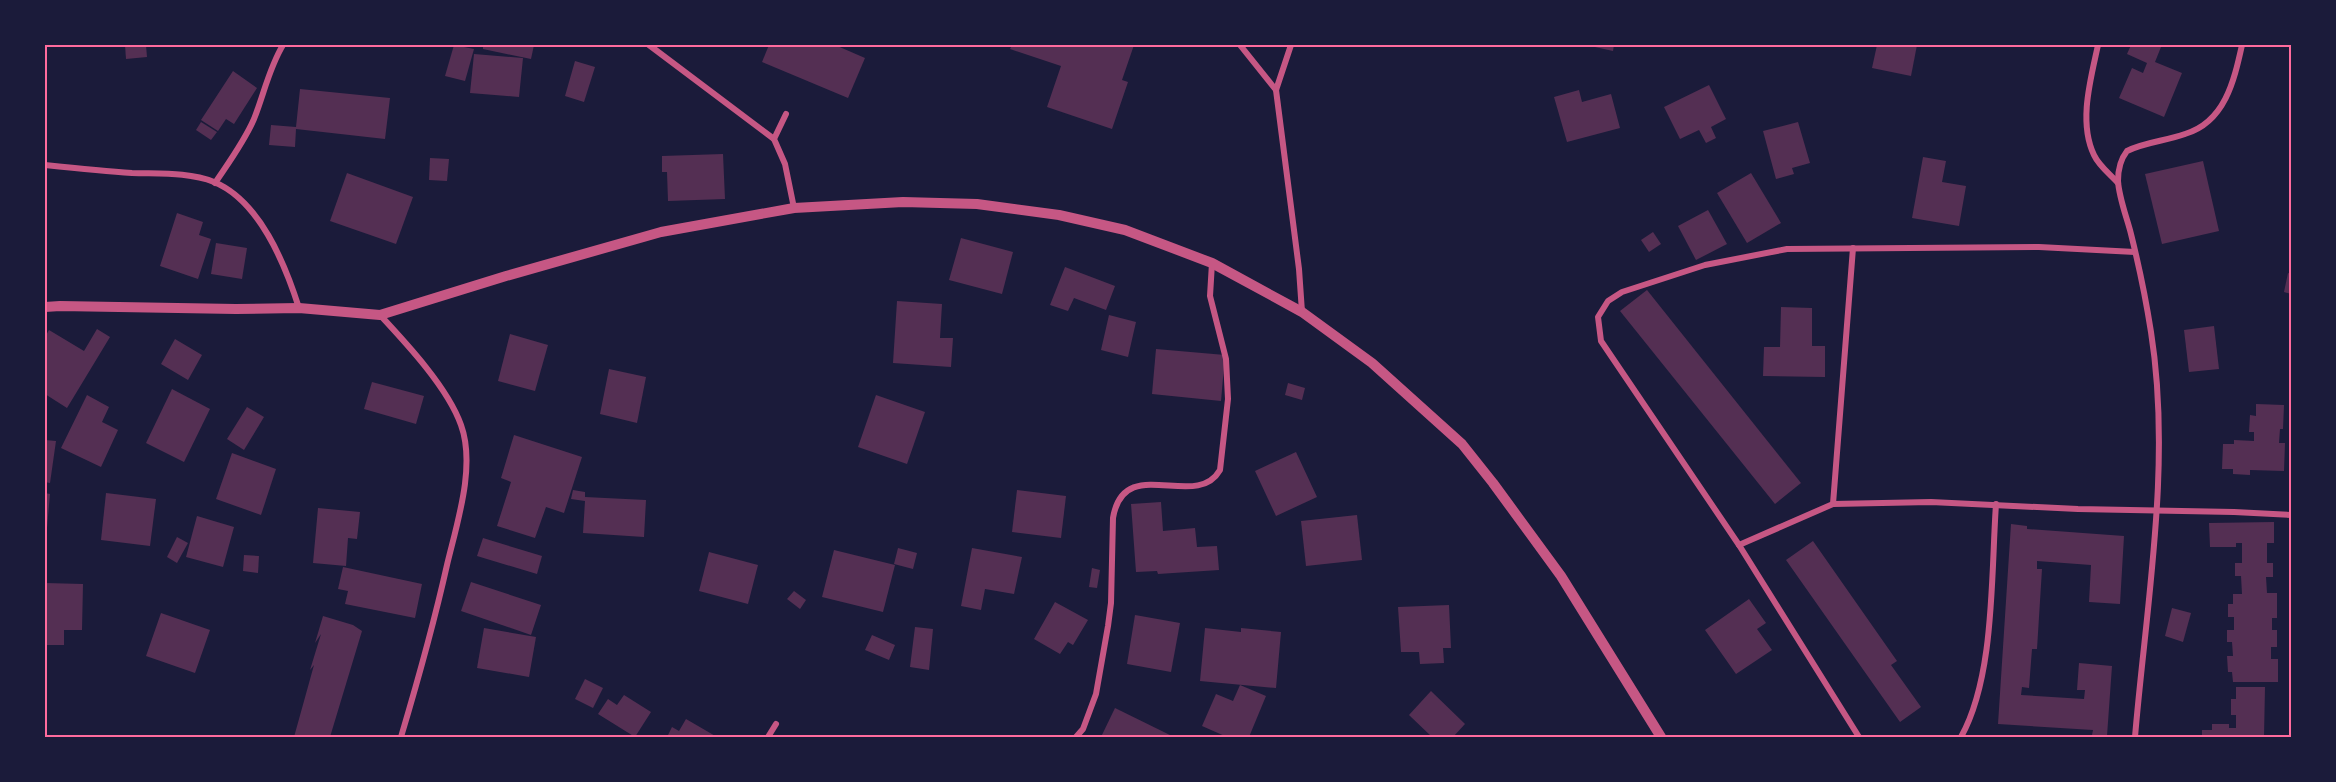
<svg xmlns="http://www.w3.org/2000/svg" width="2336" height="782" font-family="Roboto,sans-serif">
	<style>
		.building { fill: #542f53 }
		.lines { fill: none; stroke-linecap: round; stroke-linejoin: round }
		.minor { stroke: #c65784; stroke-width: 6 }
		.tertiary { stroke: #c65784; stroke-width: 10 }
		.neatline { fill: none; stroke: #ff6b9d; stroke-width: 2 }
	</style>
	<rect width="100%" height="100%" fill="#1b1b3a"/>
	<!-- building -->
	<g class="building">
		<polygon points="125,45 146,45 147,57 126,59"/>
		<polygon points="454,45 474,49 465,81 445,76"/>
		<polygon points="483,45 534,45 531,59 483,49"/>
		<polygon points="769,45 835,45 865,58 848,98 762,62"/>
		<polygon points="1012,45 1134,45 1122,80 1128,82 1112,129 1047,107 1061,66 1010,49"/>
		<polygon points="1586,45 1614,45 1613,51"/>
		<polygon points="1877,45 1917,45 1911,76 1872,68"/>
		<polygon points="2131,45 2156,45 2161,47 2155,62 2182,73 2164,117 2119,98 2132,68 2143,73 2147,63 2127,54"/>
		<polygon points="474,54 523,58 519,97 470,93"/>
		<polygon points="575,61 595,67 584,102 565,96"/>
		<polygon points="233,71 257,88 234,124 226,119 218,131 201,120"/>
		<polygon points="1709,85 1726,119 1711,127 1716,138 1706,143 1699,130 1680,139 1664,107"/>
		<polygon points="300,89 390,98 385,139 296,129 295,147 269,145 271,125 296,127"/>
		<polygon points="1579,90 1582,102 1611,94 1620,128 1567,142 1554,97"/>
		<polygon points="201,122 217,132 211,140 196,130"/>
		<polygon points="1798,122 1810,163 1792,168 1794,174 1776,179 1763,131"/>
		<polygon points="723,154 725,199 668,201 667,172 662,172 662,156"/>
		<polygon points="1923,157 1946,161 1942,182 1966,186 1959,226 1912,218"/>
		<polygon points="430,158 449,159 447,181 429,180"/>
		<polygon points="2203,161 2219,231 2162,244 2145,174"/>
		<polygon points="347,173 413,197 396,244 330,221"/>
		<polygon points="1751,173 1781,223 1747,243 1717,193"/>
		<polygon points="1708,210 1727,244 1696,260 1678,226"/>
		<polygon points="177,213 203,222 199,235 211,239 198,279 160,266"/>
		<polygon points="1653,232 1661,244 1649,252 1641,240"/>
		<polygon points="961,238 1013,252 1002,294 949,280"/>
		<polygon points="216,243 247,248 242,279 211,274"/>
		<polygon points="1065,267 1115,286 1106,310 1074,298 1068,311 1050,305"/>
		<polygon points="2288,273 2291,274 2291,294 2284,292"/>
		<polygon points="1647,290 1801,483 1775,504 1620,311"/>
		<polygon points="897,301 942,304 940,338 953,338 951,367 893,363"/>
		<polygon points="1781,307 1812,308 1812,346 1825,346 1825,377 1763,376 1764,347 1780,347"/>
		<polygon points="1109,315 1136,322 1128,357 1101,350"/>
		<polygon points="2214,326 2219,369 2189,372 2184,330"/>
		<polygon points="97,329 110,337 67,408 45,394 45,337 49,330 84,351"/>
		<polygon points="510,334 548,345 535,391 498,381"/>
		<polygon points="175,339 202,355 188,380 161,364"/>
		<polygon points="1156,349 1225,355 1221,401 1152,394"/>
		<polygon points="609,369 646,377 637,423 600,414"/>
		<polygon points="372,382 424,396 416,424 364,409"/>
		<polygon points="1288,383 1305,388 1302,400 1285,395"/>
		<polygon points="172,389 210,409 184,462 146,443"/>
		<polygon points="87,395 109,407 102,422 118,430 101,467 61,448"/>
		<polygon points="876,395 925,412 907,464 858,447"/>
		<polygon points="2256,404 2284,405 2283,429 2280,429 2279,443 2285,443 2284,471 2250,470 2250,475 2233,474 2233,469 2222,469 2223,444 2234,444 2234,440 2254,441 2254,432 2249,432 2250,415 2256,416"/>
		<polygon points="247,407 264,417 244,450 227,439"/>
		<polygon points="514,435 582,457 564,513 546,507 535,538 497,526 511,482 501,478"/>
		<polygon points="45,440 56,441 50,483 45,482"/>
		<polygon points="1296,452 1317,497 1276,516 1255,471"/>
		<polygon points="232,453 276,469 261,515 216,499"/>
		<polygon points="573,490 585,492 585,497 646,500 644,537 583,533 585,501 571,499"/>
		<polygon points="1017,490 1066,496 1061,538 1012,532"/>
		<polygon points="45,493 50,494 47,528 45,528"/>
		<polygon points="106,493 156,499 150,546 101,540"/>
		<polygon points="1161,502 1163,531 1195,528 1197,547 1217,546 1219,570 1158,574 1157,571 1136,572 1131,504"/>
		<polygon points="318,508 360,512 357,539 348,538 346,566 313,563"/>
		<polygon points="1357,515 1362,560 1306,566 1301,521"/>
		<polygon points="197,516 234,527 223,567 186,557"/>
		<polygon points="2274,522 2274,543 2267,543 2267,563 2273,563 2273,577 2266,577 2267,593 2277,593 2277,618 2272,618 2272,630 2277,630 2277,647 2271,647 2271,659 2278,659 2278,682 2233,682 2232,672 2228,672 2227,656 2233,656 2232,642 2227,642 2227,630 2234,630 2234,617 2228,617 2228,604 2233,604 2233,594 2242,594 2241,576 2235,576 2235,563 2242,563 2242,543 2236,543 2236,547 2210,547 2209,523"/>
		<polygon points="2011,524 2027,526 2027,529 2124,536 2120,604 2089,602 2091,565 2037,561 2037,569 2042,569 2037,649 2032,649 2029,688 2022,687 2021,695 2084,699 2085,690 2077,690 2079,663 2112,666 2107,736 2092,735 2093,730 1998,724"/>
		<polygon points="177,537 188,543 177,563 167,557"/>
		<polygon points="483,538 542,556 537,574 477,556"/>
		<polygon points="1813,541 1897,661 1891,665 1921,707 1900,722 1786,560"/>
		<polygon points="898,548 917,553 913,569 894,564"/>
		<polygon points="972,548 1022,557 1014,594 985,589 981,610 961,606"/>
		<polygon points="834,550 895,565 883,612 822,597"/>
		<polygon points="709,552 758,565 748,604 699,591"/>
		<polygon points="244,555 259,556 258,573 243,571"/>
		<polygon points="343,567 422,584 415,618 345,604 348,591 338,589"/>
		<polygon points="1092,568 1100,570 1097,588 1089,587"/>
		<polygon points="471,582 541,605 531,635 461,611"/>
		<polygon points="45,583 83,584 82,630 64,630 64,645 45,645"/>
		<polygon points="794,591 806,600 800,609 787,599"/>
		<polygon points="1749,599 1766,623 1757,629 1772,650 1736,674 1705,630"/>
		<polygon points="1055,602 1088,620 1073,645 1068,642 1060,654 1034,639"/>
		<polygon points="1449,605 1451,648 1443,648 1444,663 1420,664 1419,652 1401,652 1398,607"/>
		<polygon points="2172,608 2191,613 2183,642 2165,636"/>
		<polygon points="161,613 210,630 195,673 146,656"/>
		<polygon points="1135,615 1180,623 1171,672 1127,664"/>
		<polygon points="323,616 353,625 362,631 330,737 294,737 314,665 310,670 321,634 315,643"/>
		<polygon points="915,627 933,629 929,670 910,667"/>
		<polygon points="484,628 536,637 529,677 477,668"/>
		<polygon points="1205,628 1241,632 1241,628 1281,632 1276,688 1200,681"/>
		<polygon points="872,635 895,645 889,660 865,650"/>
		<polygon points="585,679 603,688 593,708 575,699"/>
		<polygon points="1240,685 1266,696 1249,737 1227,737 1202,726 1216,694 1233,701"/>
		<polygon points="2236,687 2265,687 2264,737 2202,737 2202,730 2212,730 2212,724 2229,724 2229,728 2236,728 2236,715 2231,715 2231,699 2236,699"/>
		<polygon points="1431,691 1465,724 1453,737 1432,737 1409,715"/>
		<polygon points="624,695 651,712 635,737 598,714 608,699 617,705"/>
		<polygon points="1115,708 1174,737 1101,737"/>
		<polygon points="686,719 717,737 667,737 672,727 679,731"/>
	</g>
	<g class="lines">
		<!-- minor -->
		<g class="minor">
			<polyline points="649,45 774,139"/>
			<polyline points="1240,45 1276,90"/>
			<polyline points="1291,45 1276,90 1299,269 1302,312"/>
			<path d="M2098,45C2091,78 2078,122 2094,155C2099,166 2110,174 2118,183"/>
			<polyline points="786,114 774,139 785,164 794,208"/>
			<path d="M45,165C74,168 103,171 132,173C159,174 189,172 214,182C260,201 285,264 299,308"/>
			<path d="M215,183C229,162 244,142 254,119C264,94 269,68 283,45"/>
			<path d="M380,315C407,344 448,388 461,425C476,466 457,523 447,565C434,623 418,680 401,737"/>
			<polyline points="1833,504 1853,248"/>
			<polyline points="1739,545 1833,504 1931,502 2078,509 2234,512 2291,515"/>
			<polyline points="768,737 776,724"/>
			<path d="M1076,737L1083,729L1096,694L1108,626L1111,603L1113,518C1124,452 1196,512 1220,470L1228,399L1226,359L1210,296L1212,263"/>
			<polyline points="1859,737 1739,545 1601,341 1598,317 1608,301 1622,292 1705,265 1787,249 2039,247 2135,252"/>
			<path d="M1961,737C1995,676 1991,574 1996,504"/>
			<path d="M2135,737C2146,606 2172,464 2151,332C2146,300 2139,266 2131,234C2127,218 2119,198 2118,181C2118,170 2120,160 2127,151C2145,142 2166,141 2185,134C2225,122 2234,81 2242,45"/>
		</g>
		<!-- tertiary -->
		<polyline class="tertiary" points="45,307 60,306 236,309 299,308 380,315 506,276 661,232 794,208 903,202 977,204 1059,215 1125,230 1212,263 1302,312 1372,363 1462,444 1493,483 1561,576 1661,737"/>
	</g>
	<!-- border -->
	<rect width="2336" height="782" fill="none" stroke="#1b1b3a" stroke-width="93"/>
	<rect x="46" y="46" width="2244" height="690" class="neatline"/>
</svg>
